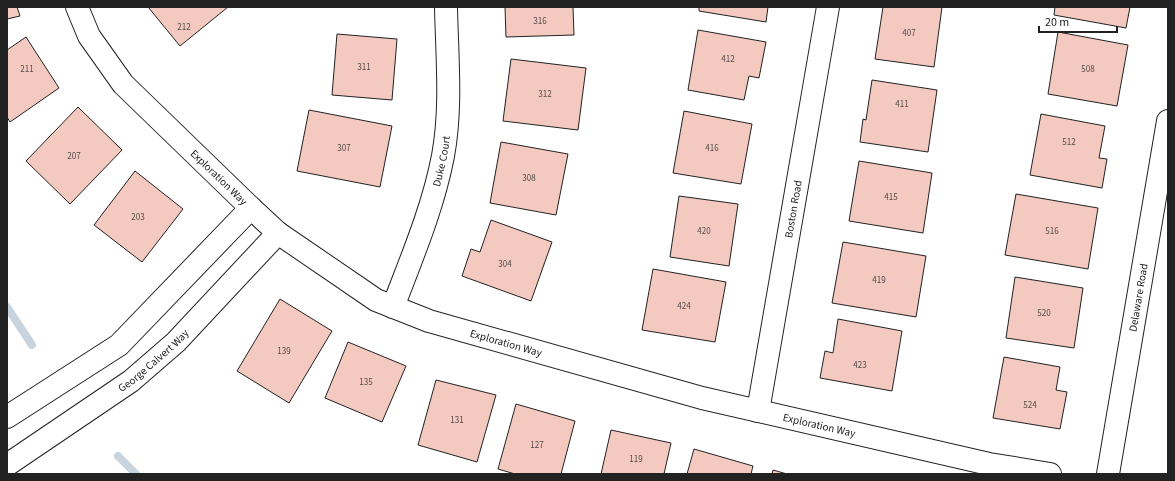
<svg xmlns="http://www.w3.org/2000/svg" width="1175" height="481" font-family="'Source Sans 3',sans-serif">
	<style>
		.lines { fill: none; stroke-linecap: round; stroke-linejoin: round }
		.stream { stroke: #c7d3dd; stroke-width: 8 }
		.building { fill: #f3c9c0; stroke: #222 }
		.street-casing { stroke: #222; stroke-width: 24 }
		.street { stroke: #fff; stroke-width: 22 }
		.labels { text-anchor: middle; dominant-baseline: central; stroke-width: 3; stroke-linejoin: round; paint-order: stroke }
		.number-label { font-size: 9px; fill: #564c4a }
		.street-label { font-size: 11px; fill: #222; stroke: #fff }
	</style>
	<rect width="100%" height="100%" fill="#fff"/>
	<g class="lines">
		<!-- stream -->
		<g class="stream">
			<polyline points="7,307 32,345"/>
			<polyline points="118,456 136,474"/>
		</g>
	</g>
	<!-- building -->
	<g class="building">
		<polygon points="7,7 17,7 20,16 7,19"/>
		<polygon points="148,7 228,7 180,46"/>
		<polygon points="505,7 573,7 574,35 506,37"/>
		<polygon points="699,7 768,7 766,22 699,11"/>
		<polygon points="883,7 942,7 934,67 875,59"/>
		<polygon points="1055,7 1130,7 1126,28 1054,15"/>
		<polygon points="698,30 766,42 759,78 749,76 744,100 688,90"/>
		<polygon points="1058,32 1128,45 1117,106 1048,94"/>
		<polygon points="337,34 397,39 392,100 332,95"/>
		<polygon points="26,37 59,88 10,122 7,117 7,50"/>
		<polygon points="511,59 586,68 578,130 503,121"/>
		<polygon points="872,80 937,90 928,152 860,142 863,119 866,120"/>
		<polygon points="78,107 122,150 70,204 26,161"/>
		<polygon points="309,110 392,126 380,187 297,171"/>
		<polygon points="684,111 752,124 741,184 673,173"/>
		<polygon points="1041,114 1105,126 1099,158 1107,159 1102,188 1030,175"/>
		<polygon points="501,142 568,154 556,215 490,203"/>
		<polygon points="859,161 932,173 923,233 849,221"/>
		<polygon points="135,171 183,209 142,262 94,225"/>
		<polygon points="1016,194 1098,208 1088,269 1005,255"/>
		<polygon points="679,196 738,204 729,266 670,257"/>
		<polygon points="491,220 552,242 531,301 462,276 471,249 480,252"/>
		<polygon points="843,242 926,256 916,317 832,303"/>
		<polygon points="653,269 726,282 715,342 642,330"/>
		<polygon points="1015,277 1083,288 1074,348 1006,338"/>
		<polygon points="280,299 332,331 289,403 237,371"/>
		<polygon points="838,319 902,331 892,391 820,378 825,351 833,353"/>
		<polygon points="348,342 406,366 382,422 325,398"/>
		<polygon points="1004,357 1060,367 1056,390 1067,392 1060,429 993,418"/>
		<polygon points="436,380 496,395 477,462 418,445"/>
		<polygon points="516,404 575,421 561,474 515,474 498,469"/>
		<polygon points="611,430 671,443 664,474 601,474"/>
		<polygon points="694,449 753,466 751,474 687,474"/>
		<polygon points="773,470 787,474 772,474"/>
	</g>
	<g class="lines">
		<!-- street casing -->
		<g class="street-casing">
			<g id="street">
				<path id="s1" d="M77,7L89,36L123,84L251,208L278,233L376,300L429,321L702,398L989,464L1050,474"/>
				<path id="s2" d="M393,307C412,257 433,208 443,156C452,107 447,57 446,7"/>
				<path id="s3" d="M758,411L828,7"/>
				<polyline points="7,417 119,345 251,208"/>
				<path id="s4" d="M7,465L131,381L176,342L278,233"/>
				<path id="s5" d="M1108,474L1168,121"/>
			</g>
		</g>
		<!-- street -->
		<use href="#street" class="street"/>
	</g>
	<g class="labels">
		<!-- number labels -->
		<g class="number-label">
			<text x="540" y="21">316</text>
			<text x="184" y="27">212</text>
			<text x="909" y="33">407</text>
			<text x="728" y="59">412</text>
			<text x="364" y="67">311</text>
			<text x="27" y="69">211</text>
			<text x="1088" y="69">508</text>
			<text x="545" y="94">312</text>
			<text x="902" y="104">411</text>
			<text x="1069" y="142">512</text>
			<text x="344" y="148">307</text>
			<text x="712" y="148">416</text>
			<text x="74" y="156">207</text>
			<text x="529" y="178">308</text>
			<text x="891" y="197">415</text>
			<text x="138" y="217">203</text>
			<text x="704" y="231">420</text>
			<text x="1052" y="231">516</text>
			<text x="505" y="264">304</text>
			<text x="879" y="280">419</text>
			<text x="684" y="306">424</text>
			<text x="1044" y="313">520</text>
			<text x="284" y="351">139</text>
			<text x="860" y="365">423</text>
			<text x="366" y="382">135</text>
			<text x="1030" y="405">524</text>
			<text x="457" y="420">131</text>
			<text x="537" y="445">127</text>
			<text x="636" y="459">119</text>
		</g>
		<!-- street labels -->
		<g class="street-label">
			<text stroke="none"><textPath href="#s2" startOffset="154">Duke Court</textPath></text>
			<text stroke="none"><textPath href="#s1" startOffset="224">Exploration Way</textPath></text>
			<text stroke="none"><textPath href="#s3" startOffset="205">Boston Road</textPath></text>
			<text stroke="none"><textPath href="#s5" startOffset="179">Delaware Road</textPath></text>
			<text stroke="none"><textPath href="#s1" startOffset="561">Exploration Way</textPath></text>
			<text stroke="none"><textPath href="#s4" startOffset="180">George Calvert Way</textPath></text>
			<text stroke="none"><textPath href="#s1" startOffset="885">Exploration Way</textPath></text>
		</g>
	</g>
	<!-- border -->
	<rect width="1175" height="481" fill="none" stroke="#222222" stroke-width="16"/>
	<!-- scale -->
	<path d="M1039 26v6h78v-6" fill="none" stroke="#222222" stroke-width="2"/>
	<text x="1045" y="26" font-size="12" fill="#222222" stroke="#ffffff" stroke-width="3" paint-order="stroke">20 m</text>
</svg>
